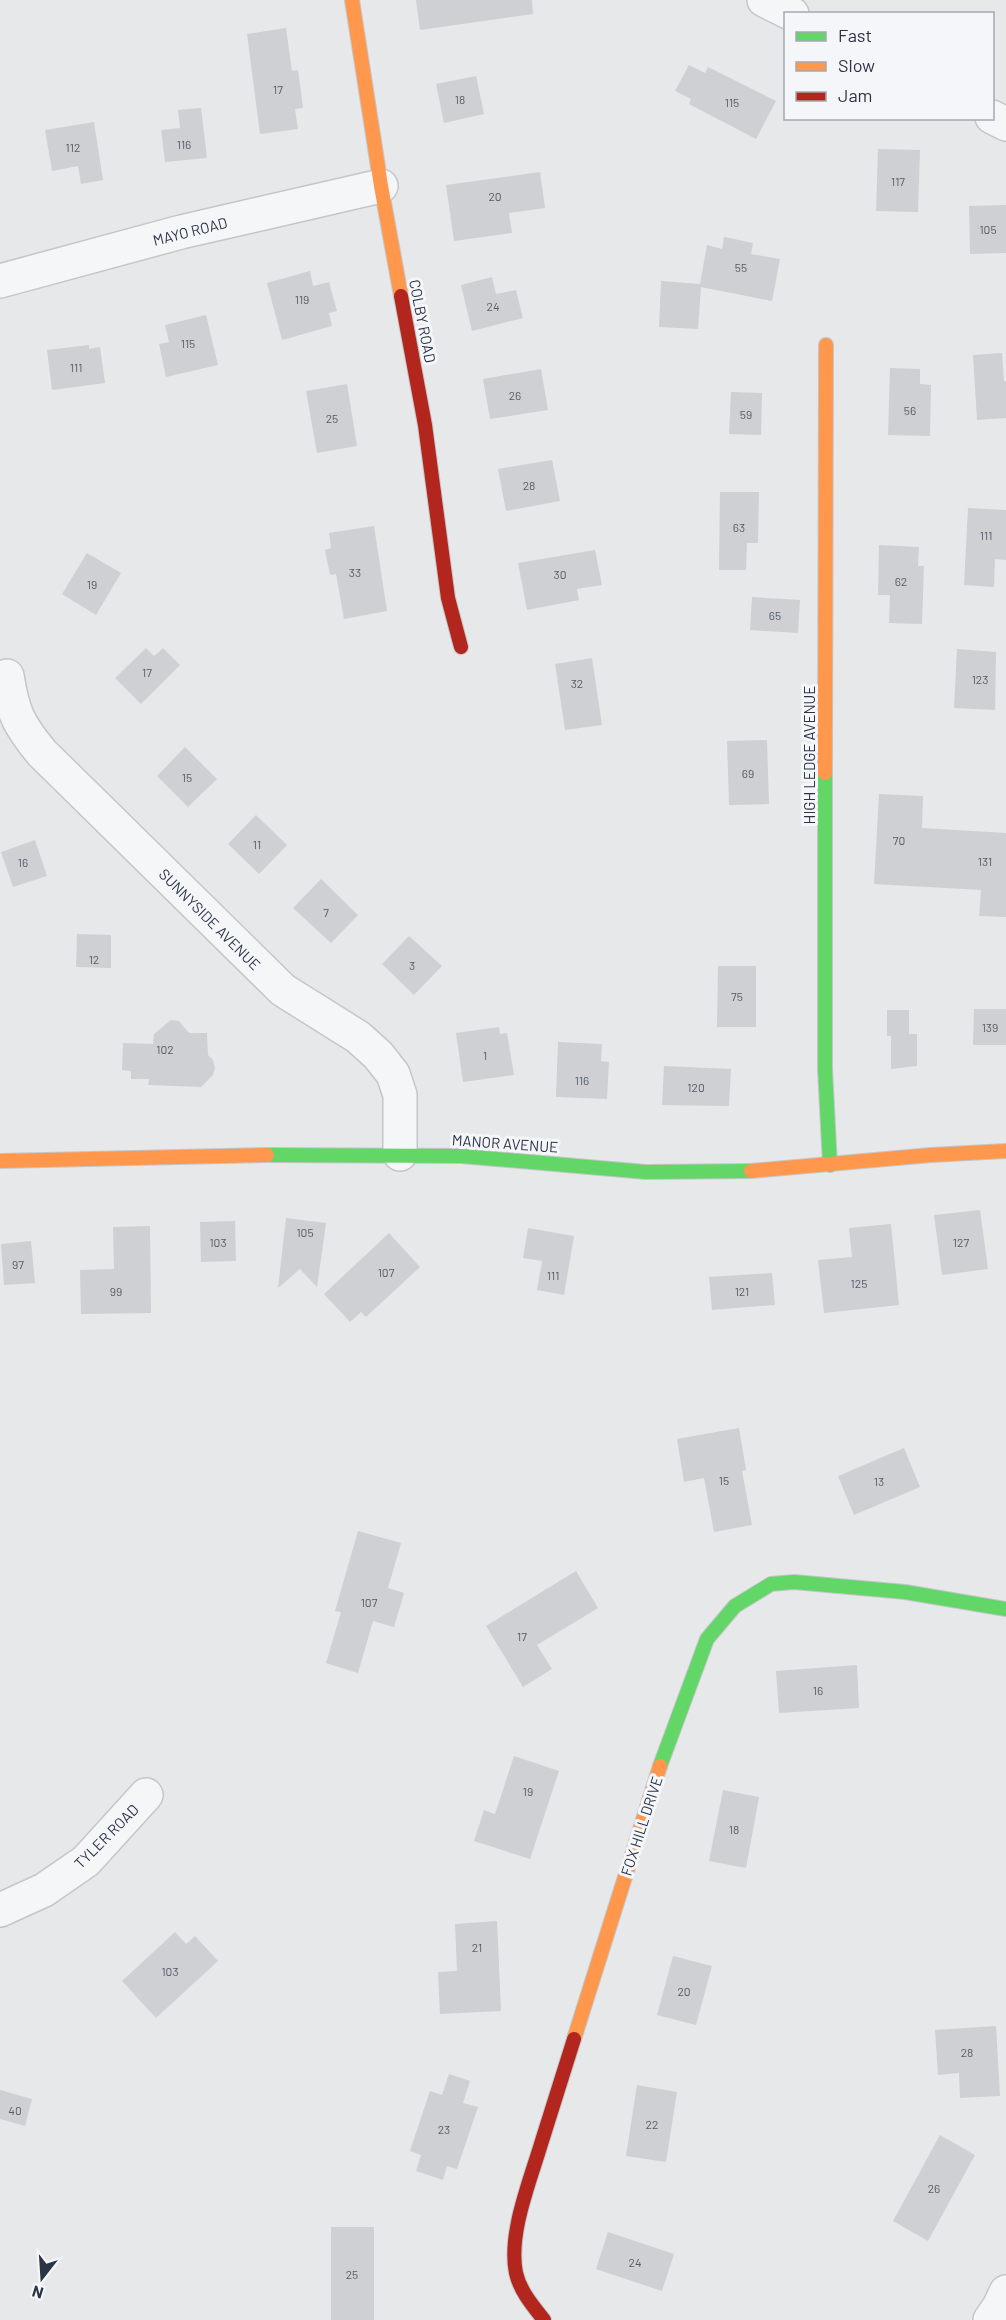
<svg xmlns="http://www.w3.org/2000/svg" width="1006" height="2320" font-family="Barlow,sans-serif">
	<rect width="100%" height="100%" fill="#e6e8ea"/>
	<!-- building -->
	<path fill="#ced0d3" d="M416 0H532L533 14 420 30Z
		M286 28 292 71 298 70 303 108 295 109 298 129 260 134 247 34Z
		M689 65 705 73 708 67 776 101 756 139 689 104 691 99 675 91Z
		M476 76 484 114 444 123 436 84Z
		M201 108 207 158 165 162 161 130 180 128 178 110Z
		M94 122 103 180 81 184 78 166 52 171 45 130Z
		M878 149 920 150 918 212 876 211Z
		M540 172 545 208 509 213 512 233 454 241 446 185Z
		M1006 205V253L970 254 969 206Z
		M724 237 753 243 751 254 780 259 772 301 701 287 698 329 659 327 661 281 700 284 707 245 722 249Z
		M310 271 313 286 329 282 337 311 329 313 332 326 282 340 267 283Z
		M492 277 496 294 516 290 523 318 472 331 461 285Z
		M206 315 218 365 166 377 159 344 169 342 165 325Z
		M89 345V349L100 347 105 383 52 390 47 350Z
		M1002 353 1004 381H1006V418L977 420 973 355Z
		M890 368 920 369V384L931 385 930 436 888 435Z
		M541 369 548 410 490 419 483 379Z
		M347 384 357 446 317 453 306 391Z
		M731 392 762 393 761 435 729 434Z
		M552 460 560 501 506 511 498 469Z
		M720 492H759L758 543H747L746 570H719Z
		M968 508 1006 510V560L995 559 994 587 964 585Z
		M374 526 387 611 344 619 336 574 330 575 325 550 331 548 329 533Z
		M879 545 919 547 918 566H924L922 624 889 623 890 595H878Z
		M595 550 602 585 577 589 579 600 527 610 518 563Z
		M87 553 121 573 96 615 62 594Z
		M752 597 800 600 798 633 750 630Z
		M146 648 154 656 163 648 180 665 141 704 115 678Z
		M957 649 996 652 995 710 954 708Z
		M592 658 602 725 565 730 555 664Z
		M767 740 769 804 729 805 727 741Z
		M185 747 217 779 188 807 157 776Z
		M879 794 923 796 922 828 1006 833V917L979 916 981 890 874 884Z
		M256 815 287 845 259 874 228 844Z
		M35 840 47 876 13 887 1 852Z
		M321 879 358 915 331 943 293 908Z
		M77 934 111 935V968L76 967Z
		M409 936 442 966 414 995 382 964Z
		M718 966H756V1027H717Z
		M974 1009H1006V1045H973Z
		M887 1010H909V1034H917V1066L891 1069V1036H887Z
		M171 1020 179 1021 189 1033H207L208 1055 213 1060 215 1068 213 1075 201 1087 148 1085 149 1079H131V1071L122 1070 123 1043 153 1044 154 1034Z
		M499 1027 500 1034 507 1033 514 1075 463 1082 456 1033Z
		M558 1042 602 1044 601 1061 609 1062 607 1099 556 1097Z
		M664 1066 731 1069 729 1106 662 1105Z
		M980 1210 988 1269 942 1275 934 1215Z
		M286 1218 326 1223 317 1287 300 1269 278 1288Z
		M235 1221 236 1261 201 1262 200 1222Z
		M891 1224 899 1305 824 1313 818 1260 852 1257 849 1228Z
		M150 1226 151 1313 81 1314 80 1270 114 1269 113 1227Z
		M528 1228 574 1236 564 1295 537 1290 542 1261 523 1258Z
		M389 1233 420 1267 366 1317 361 1312 350 1322 324 1294Z
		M31 1241 35 1283 4 1285 1 1244Z
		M772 1273 775 1305 712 1310 709 1277Z
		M739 1428 746 1470 742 1471 752 1525 714 1532 704 1478 684 1482 677 1439Z
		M904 1448 920 1487 854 1515 838 1476Z
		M358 1531 401 1543 388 1588 404 1593 394 1627 373 1621 358 1673 326 1663 341 1612 335 1611Z
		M576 1571 598 1608 537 1645 552 1669 523 1687 486 1626Z
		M857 1665 859 1708 779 1713 776 1671Z
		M514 1756 559 1771 530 1859 474 1841 484 1810 495 1814Z
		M723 1790 759 1797 746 1868 709 1861Z
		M497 1921 501 2011 440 2014 438 1972 457 1971 455 1924Z
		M175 1932 186 1944 195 1936 218 1961 156 2018 122 1981Z
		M673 1956 712 1966 696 2025 657 2015Z
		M996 2026 1000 2096 960 2098 959 2073 938 2075 935 2030Z
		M449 2074 470 2081 463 2103 478 2107 457 2169 447 2166 443 2180 416 2171 421 2155 410 2151 430 2091 442 2095Z
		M637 2085 677 2092 666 2162 626 2156Z
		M0 2090 32 2099 25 2126 0 2119Z
		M940 2135 975 2155 928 2241 893 2221Z
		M331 2227H374V2320H331Z
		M608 2232 674 2254 662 2291 596 2269Z"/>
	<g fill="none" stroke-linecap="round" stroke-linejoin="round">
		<defs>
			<path id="street" d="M764 0 792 14
				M992 117 1006 124
				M0 281 181 232 381 186
				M7 676C13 713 18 724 42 753L283 990 358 1037 378 1055 393 1074 400 1095V1154
				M0 1910 44 1890 86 1861 146 1795
				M990 2320 999 2307 1006 2292"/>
			<path id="fast" d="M825 773V1069L830 1165
				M267 1155 461 1156 646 1172 751 1171
				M660 1766 707 1639 735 1606 771 1584 794 1582 905 1592 1006 1609"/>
			<path id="slow" d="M352 0 381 186 401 296
				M825 773 826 345
				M0 1161 267 1155
				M751 1171 931 1155 1006 1151
				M574 2039 660 1766"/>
			<path id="jam" d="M401 296 425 425 448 598 461 647
				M544 2320C533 2306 520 2291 516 2273 508 2234 530 2181 541 2144 552 2109 563 2074 574 2039"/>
		</defs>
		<!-- street casing -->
		<use href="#street" stroke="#c4c6c8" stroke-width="36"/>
		<!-- fast casing -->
		<use href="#fast" stroke="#c4c6c8" stroke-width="16"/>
		<!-- slow casing -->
		<use href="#slow" stroke="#c4c6c8" stroke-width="16"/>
		<!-- jam casing -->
		<use href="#jam" stroke="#c4c6c8" stroke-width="16"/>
		<!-- street -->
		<use href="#street" stroke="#f5f6f7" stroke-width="33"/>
		<!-- fast -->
		<use href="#fast" stroke="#63d668" stroke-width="14"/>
		<!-- slow -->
		<use href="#slow" stroke="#ff974d" stroke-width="14"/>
		<!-- jam -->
		<use href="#jam" stroke="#b3261e" stroke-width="14"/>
	</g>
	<g text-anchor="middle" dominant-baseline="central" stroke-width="6" stroke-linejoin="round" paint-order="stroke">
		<!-- number labels -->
		<g font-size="12" fill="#545c69">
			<text x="278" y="89">17</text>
			<text x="460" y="99">18</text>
			<text x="732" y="102">115</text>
			<text x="184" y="144">116</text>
			<text x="73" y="147">112</text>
			<text x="898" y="181">117</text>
			<text x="495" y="196">20</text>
			<text x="988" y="229">105</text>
			<text x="741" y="267">55</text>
			<text x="302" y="299">119</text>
			<text x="493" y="306">24</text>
			<text x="188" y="343">115</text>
			<text x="76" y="367">111</text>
			<text x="515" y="395">26</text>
			<text x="910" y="410">56</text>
			<text x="746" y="414">59</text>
			<text x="332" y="418">25</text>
			<text x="529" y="485">28</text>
			<text x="739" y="527">63</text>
			<text x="986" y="535">111</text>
			<text x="355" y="572">33</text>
			<text x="560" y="574">30</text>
			<text x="901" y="581">62</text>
			<text x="92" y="584">19</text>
			<text x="775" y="615">65</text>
			<text x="147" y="672">17</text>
			<text x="980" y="679">123</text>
			<text x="577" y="683">32</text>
			<text x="748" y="773">69</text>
			<text x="187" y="777">15</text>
			<text x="899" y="840">70</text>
			<text x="257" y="844">11</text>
			<text x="985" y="861">131</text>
			<text x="23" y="862">16</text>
			<text x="326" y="912">7</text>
			<text x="94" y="959">12</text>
			<text x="412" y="965">3</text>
			<text x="737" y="996">75</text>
			<text x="990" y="1027">139</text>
			<text x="165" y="1049">102</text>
			<text x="485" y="1055">1</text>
			<text x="582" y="1080">116</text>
			<text x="696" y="1087">120</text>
			<text x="305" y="1232">105</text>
			<text x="218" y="1242">103</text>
			<text x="961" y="1242">127</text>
			<text x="18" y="1264">97</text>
			<text x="386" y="1272">107</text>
			<text x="553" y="1275">111</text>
			<text x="859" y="1283">125</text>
			<text x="116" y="1291">99</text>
			<text x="742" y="1291">121</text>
			<text x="724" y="1480">15</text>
			<text x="879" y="1481">13</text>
			<text x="369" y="1602">107</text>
			<text x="522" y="1636">17</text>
			<text x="818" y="1690">16</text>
			<text x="528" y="1791">19</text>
			<text x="734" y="1829">18</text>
			<text x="477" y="1947">21</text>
			<text x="170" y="1971">103</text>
			<text x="684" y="1991">20</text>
			<text x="967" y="2052">28</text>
			<text x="15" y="2110">40</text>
			<text x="652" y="2124">22</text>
			<text x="444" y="2129">23</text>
			<text x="934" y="2188">26</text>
			<text x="635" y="2262">24</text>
			<text x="352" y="2274">25</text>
		</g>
		<!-- street labels -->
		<g font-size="15" fill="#2b3445" stroke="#f4f6f9">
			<text transform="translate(190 231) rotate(-14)">MAYO ROAD</text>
			<text transform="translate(423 321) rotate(79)">COLBY ROAD</text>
			<text transform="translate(809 755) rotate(-90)">HIGH LEDGE AVENUE</text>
			<text transform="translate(210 919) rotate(45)">SUNNYSIDE AVENUE</text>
			<text transform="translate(505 1143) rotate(4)">MANOR AVENUE</text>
			<text transform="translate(641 1826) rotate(-72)">FOX HILL DRIVE</text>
			<text transform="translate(106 1836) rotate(-45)">TYLER ROAD</text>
		</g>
	</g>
	<!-- legend -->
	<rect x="784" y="12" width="210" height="108" fill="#f4f6f9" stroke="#a4a8b1" stroke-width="1.5"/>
	<rect x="796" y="32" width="30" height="9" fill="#63d668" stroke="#a4a8b1" stroke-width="1.5"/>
	<text x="838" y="42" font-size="18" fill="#2b3445">Fast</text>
	<rect x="796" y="62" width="30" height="9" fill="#ff974d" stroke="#a4a8b1" stroke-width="1.5"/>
	<text x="838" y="72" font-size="18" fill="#2b3445">Slow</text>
	<rect x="796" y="92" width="30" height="9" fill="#b3261e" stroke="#a4a8b1" stroke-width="1.5"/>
	<text x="838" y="102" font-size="18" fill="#2b3445">Jam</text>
	<!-- north arrow -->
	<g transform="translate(42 2278) rotate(197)" stroke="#f4f6f9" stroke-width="4.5" paint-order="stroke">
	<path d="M0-4.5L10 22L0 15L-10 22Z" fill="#2b3445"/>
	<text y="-9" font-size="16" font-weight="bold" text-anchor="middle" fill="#2b3445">N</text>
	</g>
</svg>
